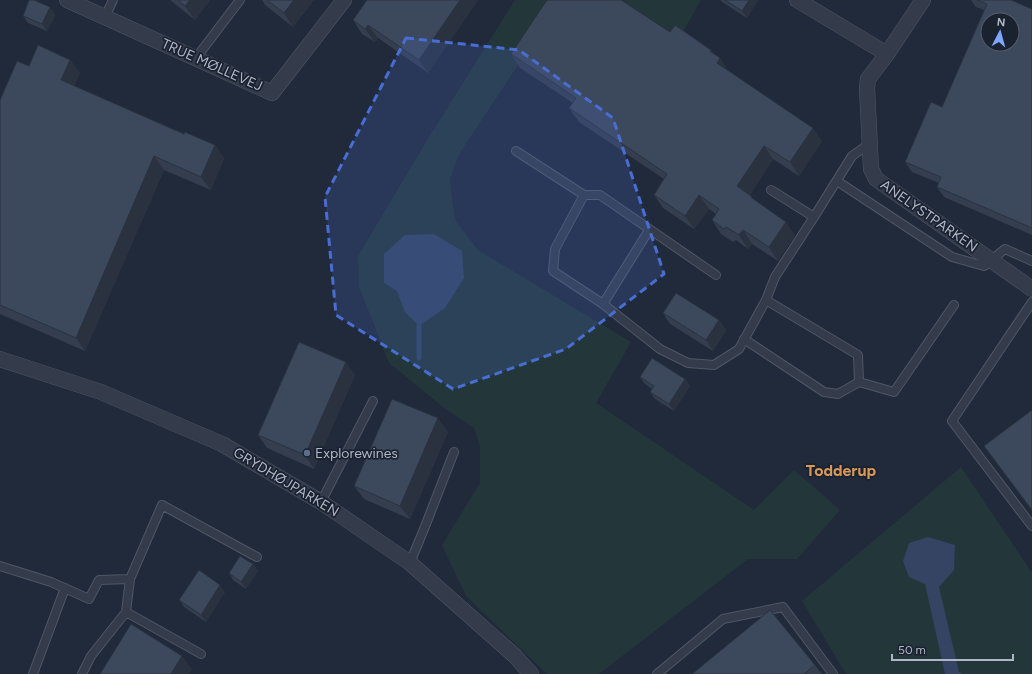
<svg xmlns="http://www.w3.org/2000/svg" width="1032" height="674" font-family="Figtree,sans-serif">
	<rect width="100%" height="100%" fill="#212a3a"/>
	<!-- green -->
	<path fill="#23373b" d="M515 0H561L458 156 450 180 455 220 478 250 631 342 596 403 754 510 794 470 840 510 797 559H748L599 674H547L466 596 442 545 480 483V447L474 428 443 407 389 363 359 287 358 256 427 140Z
		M614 0H701L678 41Z
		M961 467 1032 573V674H846L802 601Z"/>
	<!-- water -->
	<path fill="#344462" d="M434 234 462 251 464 278 445 308 419 326 405 312 397 291 384 283V254L405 235Z
		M928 537 955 545 954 570 939 587 959 672 963 674H945L925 584 909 577 903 561 909 543Z"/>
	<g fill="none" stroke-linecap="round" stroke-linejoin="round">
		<!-- stream -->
		<path stroke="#344462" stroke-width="5" d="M419 358V326"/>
		<defs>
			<path id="lane" d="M105 17 113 0
				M196 58 240 0
				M516 151 584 195H600L716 275
				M837 181 952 257 984 266 1005 249 1032 261
				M771 190 814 217 852 156 869 144
				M584 195 555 249 553 271 603 304
				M649 230 603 304 660 349 688 363 714 365 739 349 766 300 775 277 814 217
				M766 300 858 355 859 382 894 392 954 305
				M1032 302 952 421 1032 526
				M744 339 824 392 838 394 859 382
				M321 502 373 401
				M410 563 426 524 454 452
				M0 566 51 582 89 599 99 580 130 579 162 505 257 557
				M130 579 126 612 201 654
				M33 674 65 588
				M82 674 91 656 126 612
				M657 674 723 619 783 607 833 674"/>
			<path id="street" d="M67 0 272 93 344 0
				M797 0 887 54
				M923 0 887 54 868 79 867 88 871 169 876 179 1032 289
				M0 359 101 392 222 444 321 502 410 563 515 656 531 674"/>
		</defs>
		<!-- lane casing -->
		<use href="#lane" stroke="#4f5765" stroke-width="10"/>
		<!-- street casing -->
		<use href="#street" stroke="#4f5765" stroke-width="16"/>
		<!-- lane -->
		<use href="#lane" stroke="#343c4b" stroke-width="8"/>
		<!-- street -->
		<use href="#street" stroke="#343c4b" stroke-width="15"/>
	</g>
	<!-- wall -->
	<path fill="#343e4e" d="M170 0H210L195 20Z
		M262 0H314L293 27 265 5Z
		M367 0H478L428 73 378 38 375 42 362 34 353 20Z
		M720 0H758L747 18 722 2Z
		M971 0H1011L1032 9V235L944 197 937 187 939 183 912 172 905 162 942 107 984 10 976 7Z
		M50 7 55 15 47 31 28 23 23 16Z
		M711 50 715 55 720 58 728 71 822 141 799 176 773 159 750 195 754 200 795 235 778 261 752 244 748 249 736 240 733 242 721 234 712 220 716 214 709 209 694 229 663 208 654 195 664 179 579 122 569 108 573 103 520 68 511 54Z
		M70 60 80 73 74 86 184 134 215 145 224 158 211 190 164 170 85 351 0 314V100L29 66Z
		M663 313 719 320 726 330 713 351 670 324Z
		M355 375 314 469 267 448 258 435Z
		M640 377 685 379 690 386 674 411 655 399 650 392 652 389 645 384Z
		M1032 410V511L984 446Z
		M448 432 410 519 364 499 354 486Z
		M253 564 258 571 246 589 233 580 229 573Z
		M225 592 206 622 184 607 179 600Z
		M815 665 822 674H692Z"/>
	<!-- shaded-wall -->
	<path fill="#2a3240" d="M190 0H210L195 20 185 6Z
		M294 0H314L293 27 284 13Z
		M460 0H478L428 73 419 60Z
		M749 0H758L747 18 742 11Z
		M50 7 55 15 47 31 42 24Z
		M368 25 378 38 375 42 365 29Z
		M711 50 719 60 720 58 729 72 717 63 710 51Z
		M70 60 80 73 71 94 61 80Z
		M813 128 822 141 799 176 790 162Z
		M215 145 224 158 211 190 201 177Z
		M764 146 773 159 747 199 737 186Z
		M154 156 164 170 85 351 76 338Z
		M699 195 709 209 694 229 685 216Z
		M786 222 795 235 778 261 769 247Z
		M743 230 752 244 748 249 739 235Z
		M719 320 726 330 713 351 706 340Z
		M346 362 355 375 314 469 305 455Z
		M685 379 690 386 674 411 669 404Z
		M438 418 448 432 410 519 400 506Z
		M253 564 258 571 246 589 241 582Z
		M220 585 225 592 206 622 201 615Z
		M182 656 192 669 189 674H171Z"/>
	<!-- building -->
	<path fill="#3c485b" stroke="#2a3240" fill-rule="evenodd" d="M29 0H34L50 7 42 24 23 16Z
		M178 0H190L185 6Z
		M267 0H294L284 13Z
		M367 0H460L419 60 368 25 365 29 353 20Z
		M547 0H621L670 32 675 25 711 50 710 51 720 58 717 63 813 128 790 162 764 146 737 186 751 196 752 198 786 222 769 247 743 230 739 235 726 227 724 229 712 220 719 209 699 195 685 216 654 195 667 174 569 108 576 98 511 54Z
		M725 0H749L742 11Z
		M977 0H1011L1032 9V228L937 187 941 177 905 162 931 102 942 107 987 4ZM988 20H1012V44H988Z
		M38 45 70 60 61 80 184 134 185 132 215 145 201 177 154 156 76 338 0 305V100L17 61 29 66Z
		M676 293 719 320 706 340 663 313Z
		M299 342 346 362 305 455 258 435Z
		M652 358 685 379 669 404 650 392 654 386 640 377Z
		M392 399 438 418 400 506 354 486Z
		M1032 410V510L984 446Z
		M240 556 253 564 241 582 229 573Z
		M199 570 220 585 201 615 179 600Z
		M770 610 815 665 804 674H692Z
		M131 624 182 656 171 674H100Z"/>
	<!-- marked area -->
	<path fill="#496ed3" fill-opacity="0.2" stroke="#496ed3" stroke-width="3" stroke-dasharray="8 5" stroke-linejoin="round" d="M406 38 519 50 613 118 664 274 566 349 453 389 336 315 325 197Z"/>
	<!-- markers -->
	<circle fill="#5c6f8a" stroke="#1a212f" stroke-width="1.5" cx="307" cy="453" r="4"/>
	<g text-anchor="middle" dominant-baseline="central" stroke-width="3.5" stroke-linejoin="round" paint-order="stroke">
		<!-- street labels -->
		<g font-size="14" fill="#afb7c7" stroke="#1a212f">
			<text transform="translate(212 65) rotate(24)">TRUE MØLLEVEJ</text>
			<text transform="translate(929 216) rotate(35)">ANELYSTPARKEN</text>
			<text transform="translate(286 482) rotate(31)">GRYDHØJPARKEN</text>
		</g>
		<!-- poi labels -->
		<g font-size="14" fill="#afb7c7" stroke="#1a212f" text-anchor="start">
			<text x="315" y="453">Explorewines</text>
		</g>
		<!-- quarter labels -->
		<g font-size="16" font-weight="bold" fill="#d79859" stroke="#1a212f">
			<text x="841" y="470">Todderup</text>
		</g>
	</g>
	<!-- north arrow -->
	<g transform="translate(1000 32) rotate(6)"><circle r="19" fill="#1a212f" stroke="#565d6c"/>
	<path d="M0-3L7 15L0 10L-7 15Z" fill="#7fa7fc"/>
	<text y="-6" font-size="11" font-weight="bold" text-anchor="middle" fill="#afb7c7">N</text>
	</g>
	<!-- scale -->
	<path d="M892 654v6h121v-6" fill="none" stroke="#afb7c7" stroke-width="2"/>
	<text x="898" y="654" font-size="12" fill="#afb7c7" stroke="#1a212f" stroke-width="3" paint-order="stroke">50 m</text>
</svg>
